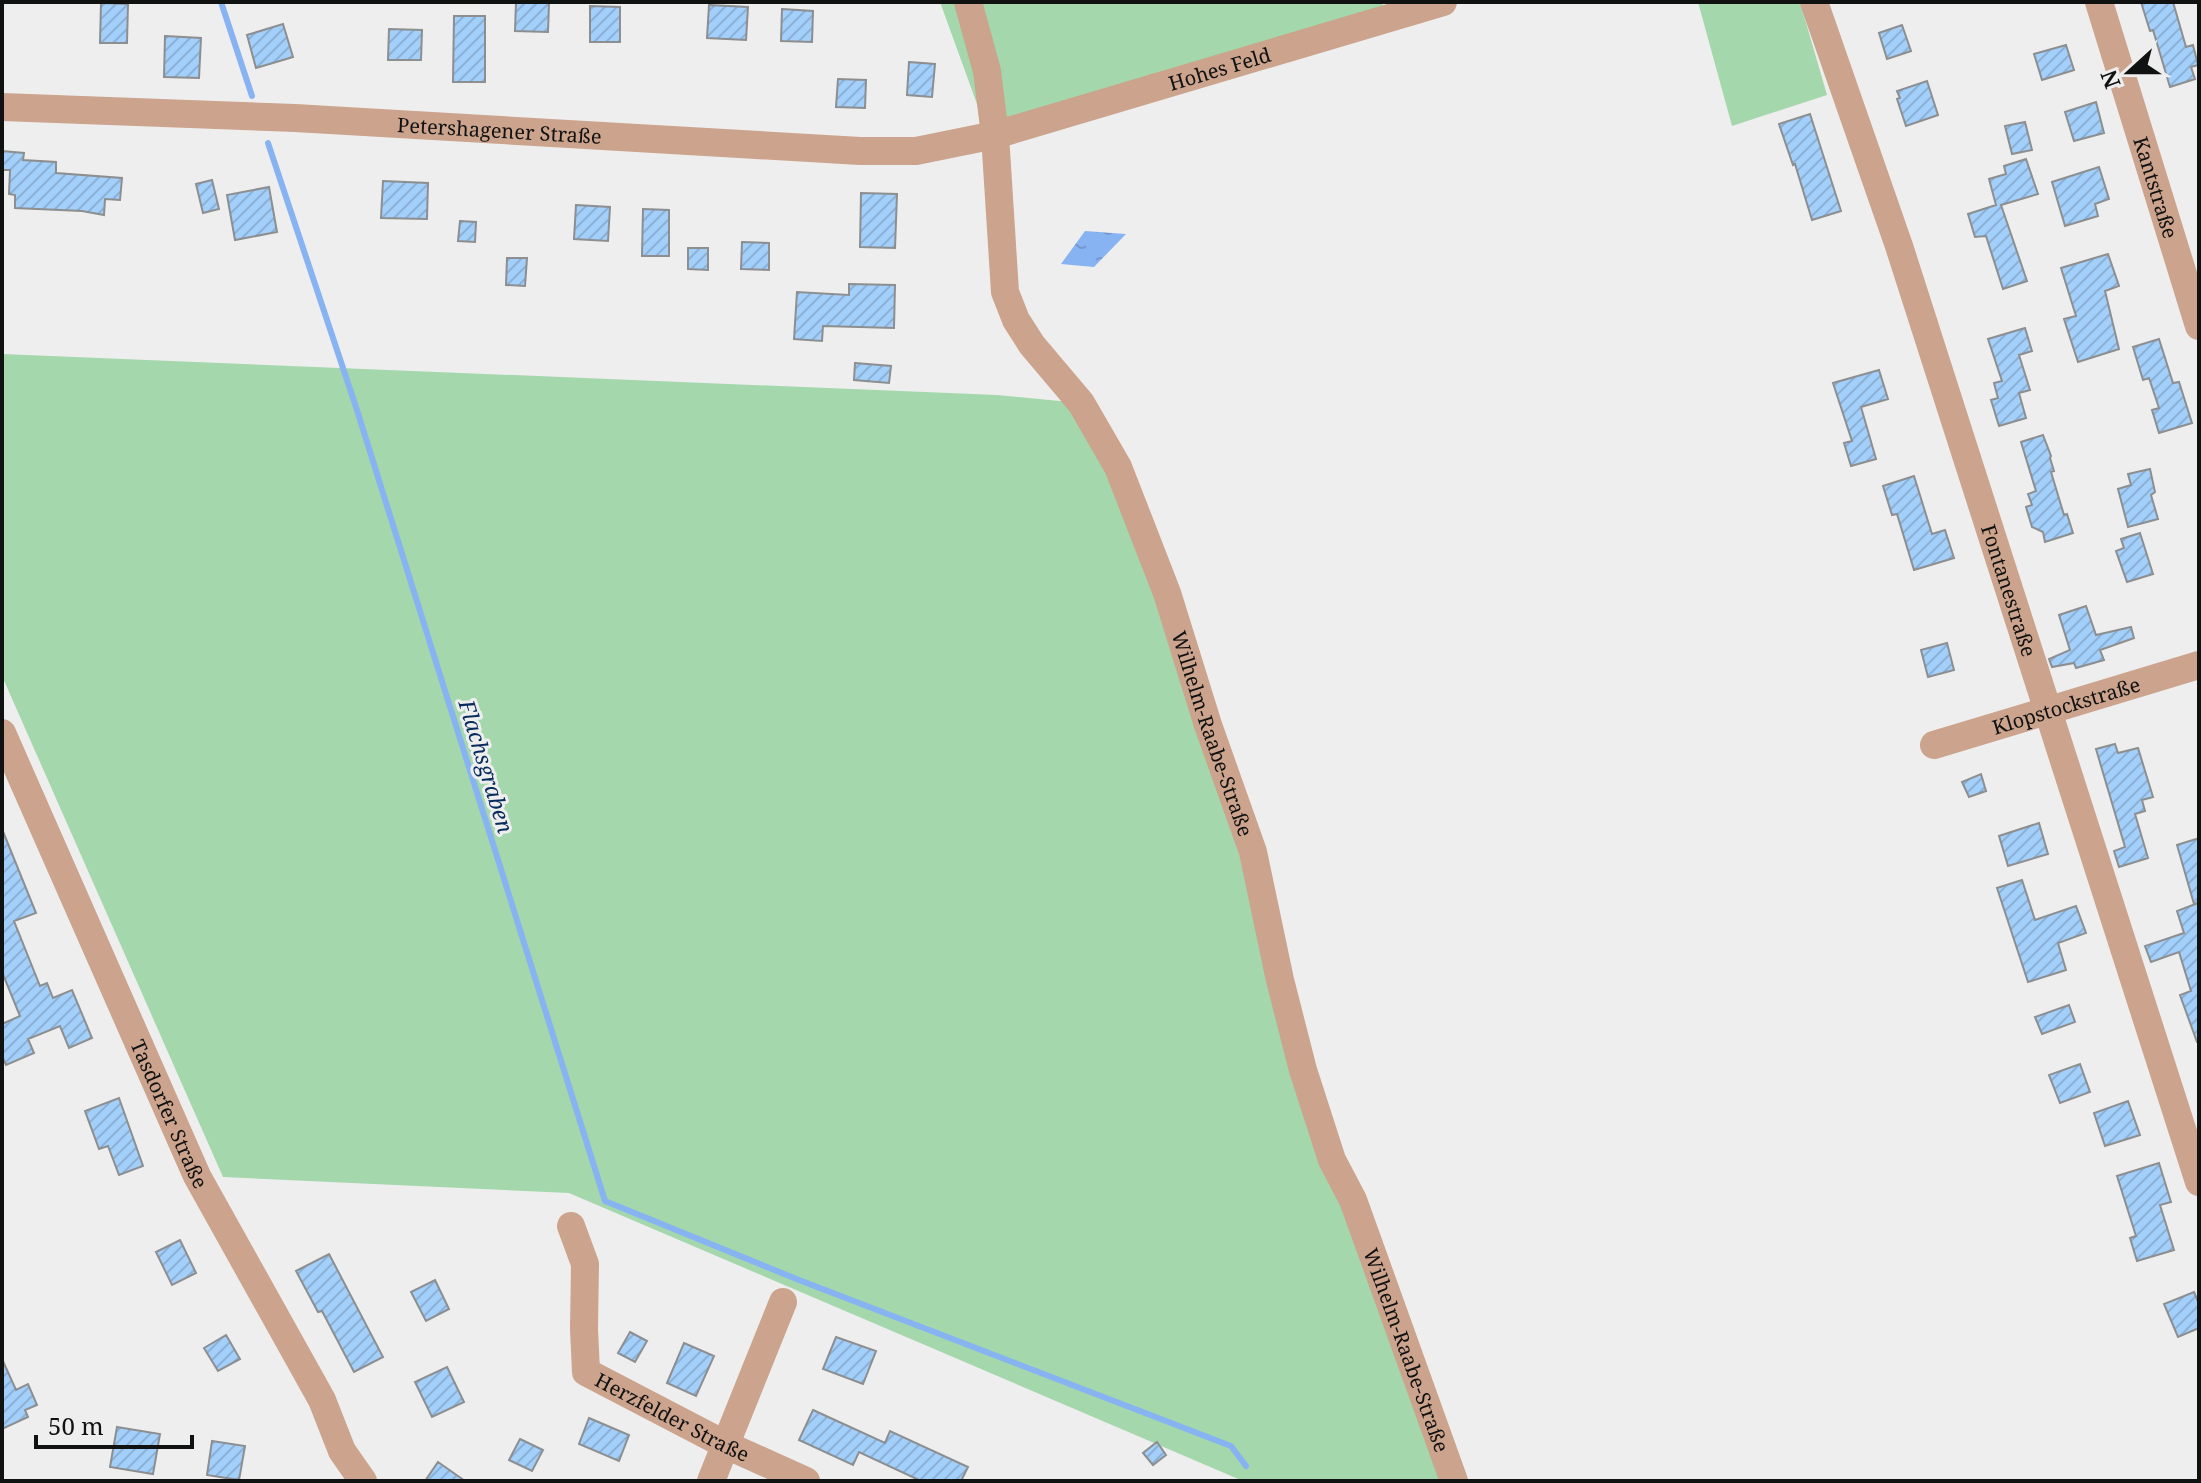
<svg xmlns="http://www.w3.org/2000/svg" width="2201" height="1483" font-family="'Noto Serif',serif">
	<defs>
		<pattern id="water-ripples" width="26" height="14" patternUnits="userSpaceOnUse" patternTransform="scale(2)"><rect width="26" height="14" fill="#87b3f2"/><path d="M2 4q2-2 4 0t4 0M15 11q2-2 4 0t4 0" fill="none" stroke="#7499ce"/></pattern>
		<pattern id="building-hatch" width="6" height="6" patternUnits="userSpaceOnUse" patternTransform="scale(2)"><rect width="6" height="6" fill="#a3cffb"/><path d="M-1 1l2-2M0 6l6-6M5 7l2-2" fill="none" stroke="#8bb1d6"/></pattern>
	</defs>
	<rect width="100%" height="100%" fill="#eeeeef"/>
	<!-- green -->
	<path fill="#a4d7ac" d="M940 2H1382L1384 9 985 126Z
		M1698 2H1800L1827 95 1732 126Z
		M2 354 997 395 1070 402 1112 470 1447 1481H1243L569 1193 223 1177 2 676Z"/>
	<!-- water -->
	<path fill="url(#water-ripples)" d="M1085 231 1126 234 1094 267 1061 264Z"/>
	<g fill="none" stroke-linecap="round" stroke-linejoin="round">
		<!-- stream -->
		<path stroke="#87b3f2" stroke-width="6" d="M221 2 252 96
			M268 143 356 407 605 1201 799 1280 1231 1446 1246 1466"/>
	</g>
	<!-- building -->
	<path fill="url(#building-hatch)" stroke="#8d8e8f" stroke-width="2" d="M516 2 549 3 548 32 515 31Z
		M2141 2H2173L2186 47 2193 45 2198 65 2191 67 2195 79 2170 87 2153 30 2150 31Z
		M101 3 128 4 127 43H100Z
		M709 5 748 7 746 40 707 38Z
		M590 6 620 7V42H590Z
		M782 9 813 11 812 42 781 41Z
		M454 16H485V82H453Z
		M283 24 293 57 256 68 247 35Z
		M1902 25 1911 51 1887 59 1879 33Z
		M389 29 422 30 421 60H388Z
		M165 36 201 38 199 78 164 77Z
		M2066 45 2074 70 2042 80 2034 54Z
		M909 62 935 64 932 97 907 95Z
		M838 79 866 80 865 108 836 107Z
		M1927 81 1938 115 1906 126 1897 99 1900 98 1897 91Z
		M2096 102 2104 133 2074 141 2065 112Z
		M1810 114 1841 211 1812 220 1795 164 1793 165 1779 124Z
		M2025 122 2032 150 2012 154 2005 126Z
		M2 151 24 153 23 160 56 162V173L122 178 120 200 105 199 104 215 82 211 15 208V195L9 194 10 170H2Z
		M2026 159 2038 194 2001 205 2027 281 2003 289 1986 236 1975 237 1968 214 1996 205 1989 179 2006 174 2004 166Z
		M2099 167 2109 199 2095 204 2098 216 2065 226 2052 182Z
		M212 180 219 209 203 213 196 184Z
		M383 181 428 183 427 219 381 218Z
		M269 187 277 232 235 240 227 195Z
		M861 193 897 194 895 248 860 247Z
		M576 205 610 207 608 241 574 239Z
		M643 209 669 210V256H642Z
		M460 221 476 222 475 242 458 241Z
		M742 242 769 243V270L741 269Z
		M688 248H708V270L688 269Z
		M2108 254 2119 286 2105 291 2119 349 2078 362 2064 319 2076 316 2061 268Z
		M507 258H527L525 286 506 285Z
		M849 284 895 285 894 328 823 326 822 341 794 339 797 292 849 295Z
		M2025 328 2032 351 2019 355 2030 390 2019 393 2026 418 1999 426 1991 400 1998 398 1994 383 2002 381 1988 339Z
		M2159 339 2173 383 2179 382 2192 423 2159 433 2152 410 2159 408 2149 378 2143 380 2133 347Z
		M855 363 891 366 889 383 854 380Z
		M1879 370 1888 399 1861 407 1876 459 1851 466 1844 443 1852 441 1833 383Z
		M2043 435 2051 456 2050 458 2054 471 2051 472 2064 515 2067 514 2073 533 2045 542 2043 532 2032 527 2026 507 2032 505 2028 494 2036 491 2021 442Z
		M2150 469 2155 492 2151 495 2158 519 2128 527 2118 489 2131 485 2128 474Z
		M1914 476 1932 534 1945 530 1954 558 1914 570 1897 514 1892 515 1883 486Z
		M2140 533 2153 574 2127 582 2116 551 2124 548 2121 539Z
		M2086 606 2096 635 2131 627 2134 638 2100 650 2104 660 2076 668 2074 663 2052 667 2049 659 2070 650 2059 615Z
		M1947 643 1954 670 1928 677 1921 650Z
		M2115 744 2118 753 2138 748 2153 797 2142 800 2145 811 2135 814 2148 858 2119 867 2114 851 2125 847 2096 749Z
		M1981 774 1986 791 1969 797 1962 782Z
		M2039 823 2048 854 2008 866 1999 836Z
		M2 829 36 913 14 921 40 986 47 983 53 998 72 990 92 1038 69 1048 60 1026 28 1039 34 1053 6 1065 2 1056V1024L20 1016 2 972Z
		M2199 838V1042H2197L2180 995 2191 991 2179 952 2151 962 2145 946 2184 933 2177 911 2198 903 2194 904 2177 845Z
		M2022 880 2035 920 2076 906 2086 933 2058 943 2066 970 2028 982 1997 888Z
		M2069 1005 2075 1022 2042 1034 2035 1017Z
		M2080 1064 2090 1092 2060 1103 2049 1075Z
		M119 1098 143 1166 119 1175 108 1146 99 1149 85 1111Z
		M2128 1101 2140 1135 2105 1146 2094 1113Z
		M2159 1163 2171 1202 2160 1205 2174 1250 2137 1261 2130 1238 2136 1236 2117 1176Z
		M180 1240 196 1273 172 1285 156 1252Z
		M329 1254 383 1357 354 1372 322 1311 318 1312 296 1271Z
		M435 1280 449 1309 426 1321 411 1292Z
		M2194 1292 2199 1304V1328L2178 1337 2164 1304Z
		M630 1332 647 1341 635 1362 618 1353Z
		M226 1335 240 1359 218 1371 204 1348Z
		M836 1337 876 1351 863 1384 823 1369Z
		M684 1343 714 1356 696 1396 667 1383Z
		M2 1359 16 1390 28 1384 37 1405 25 1410 28 1417 2 1429Z
		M447 1367 464 1402 432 1417 415 1382Z
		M813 1410 885 1443 890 1431 968 1467 961 1481H921L859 1452 853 1465 799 1440Z
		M589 1418 629 1435 619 1461 579 1444Z
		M117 1427 160 1434 153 1474 110 1467Z
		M520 1439 543 1450 532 1471 509 1460Z
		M212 1441 245 1446 239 1480 207 1475Z
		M1157 1442 1166 1455 1153 1465 1143 1453Z
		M438 1462 465 1481H425Z"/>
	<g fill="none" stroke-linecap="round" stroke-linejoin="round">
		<!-- minor -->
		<g stroke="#cca38c" stroke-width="28">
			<path id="s1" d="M968 2 987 71 995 135 1005 292 1016 320 1032 345 1081 403 1118 467 1167 593 1208 725 1253 852 1280 980 1303 1070 1332 1160 1353 1200 1454 1481"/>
			<path id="s2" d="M1814 2 1899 246 2199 1182"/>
			<path id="s3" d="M2099 2 2199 326"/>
			<path id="s4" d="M2 107 295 118 860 151H916L995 135 1443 2"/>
			<path id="s5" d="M2 733 197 1176 322 1400 342 1451 363 1481"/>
			<path id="s6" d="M1934 745 2199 665"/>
			<path id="s7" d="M571 1226 585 1264 584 1329 586 1372 726 1445 806 1481"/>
			<path d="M711 1481 783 1302"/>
		</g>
	</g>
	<g text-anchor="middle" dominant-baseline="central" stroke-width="6" stroke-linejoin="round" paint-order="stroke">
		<!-- street labels -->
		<g font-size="20" fill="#101111" stroke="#eeeeef">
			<text stroke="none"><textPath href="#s4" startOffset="1230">Hohes Feld</textPath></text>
			<text stroke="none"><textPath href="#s4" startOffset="498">Petershagener Straße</textPath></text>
			<text stroke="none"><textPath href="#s3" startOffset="194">Kantstraße</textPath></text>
			<text stroke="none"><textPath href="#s2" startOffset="620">Fontanestraße</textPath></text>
			<text stroke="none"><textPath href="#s6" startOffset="138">Klopstockstraße</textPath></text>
			<text stroke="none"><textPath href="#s1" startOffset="786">Wilhelm-Raabe-Straße</textPath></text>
			<text stroke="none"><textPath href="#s5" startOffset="416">Tasdorfer Straße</textPath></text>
			<text stroke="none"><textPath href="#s1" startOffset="1434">Wilhelm-Raabe-Straße</textPath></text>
			<text stroke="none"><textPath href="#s7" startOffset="246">Herzfelder Straße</textPath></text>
		</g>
		<!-- water labels -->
		<g font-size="22" font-style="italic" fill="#072c5c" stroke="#eeeeef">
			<text transform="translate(487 766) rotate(73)">Flachsgraben</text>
		</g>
	</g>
	<!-- border -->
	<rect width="2201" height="1483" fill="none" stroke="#101111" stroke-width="8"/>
	<!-- north arrow -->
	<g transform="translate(2129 72) rotate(249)" stroke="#eeeeef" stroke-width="6" paint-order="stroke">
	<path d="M0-6L14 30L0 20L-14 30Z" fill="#101111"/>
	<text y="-12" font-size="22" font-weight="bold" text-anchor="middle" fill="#101111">N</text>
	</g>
	<!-- scale -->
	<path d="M36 1435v12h156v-12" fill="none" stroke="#101111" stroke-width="4"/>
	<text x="48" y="1435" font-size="24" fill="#101111" stroke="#eeeeef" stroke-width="6" paint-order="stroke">50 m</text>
</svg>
